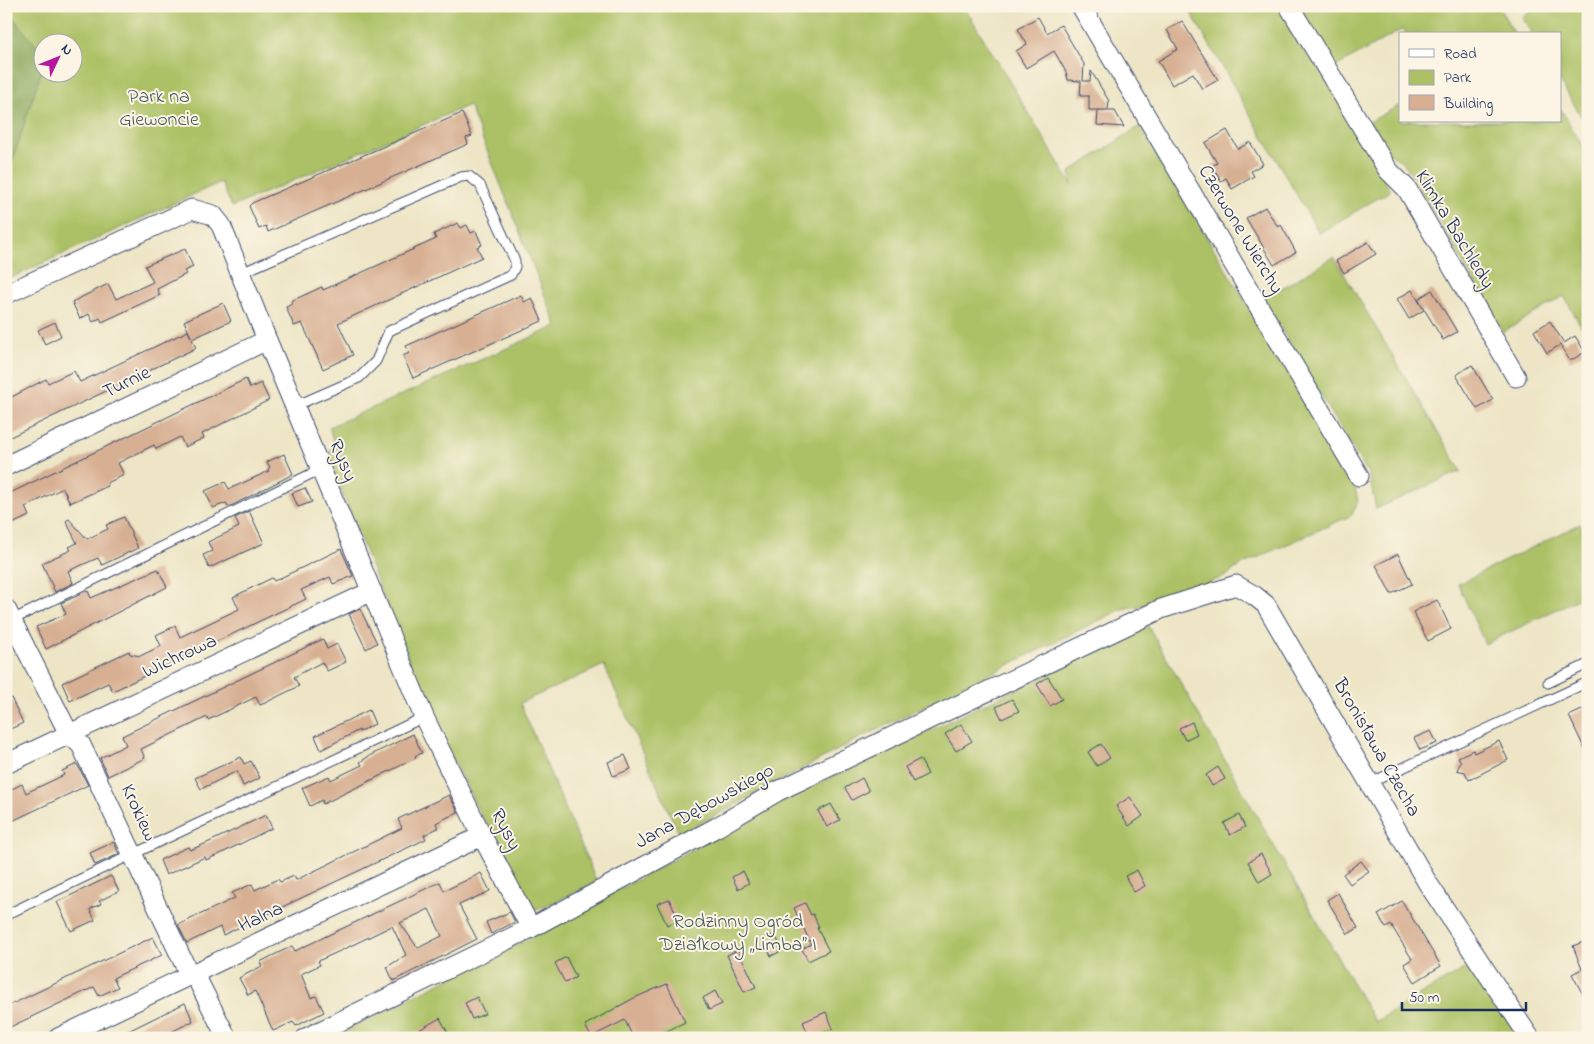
<svg xmlns="http://www.w3.org/2000/svg" width="1594" height="1044" font-family="'Indie Flower',sans-serif">
	<rect width="100%" height="100%" fill="#fcf5e5"/>
	<filter id="ink" filterUnits="userSpaceOnUse"><feTurbulence type="fractalNoise" baseFrequency=".02" numOctaves="2"/><feDisplacementMap in="SourceGraphic" scale="10" xChannelSelector="R" yChannelSelector="G"/><feConvolveMatrix kernelMatrix="1 2 1 2 8 2 1 2 1" color-interpolation-filters="sRGB"/></filter>
	<filter id="wash" filterUnits="userSpaceOnUse"><feTurbulence type="fractalNoise" baseFrequency=".0096" numOctaves="4" result="noise"/><feDisplacementMap in="SourceGraphic" scale="20" xChannelSelector="R" yChannelSelector="G"/><feGaussianBlur stdDeviation="1.12" result="paint"/><feColorMatrix in="noise" values="0 0 0 0 0 0 0 0 0 0 0 0 0 0 0 0 0 1.4 0 .05"/><feComposite in="paint" operator="in"/></filter>
	<g filter="url(#wash)">
		<rect width="100%" height="100%" fill="#ede5c5"/>
		<!-- green -->
		<path fill="#acc165" stroke="#647862" fill-rule="evenodd" d="M6 6H964L1072 185 1070 172 1140 126 1354 483 1358 501 1352 515 1239 566 1226 576 1159 602 1122 609 858 739 679 835 604 665 520 703 597 882 542 908 533 909 524 901 432 718 328 458 334 443 329 427 557 326 469 105 232 207 221 182 6 280ZM42 42H72V72H42Z
			M1187 6H1283L1372 154 1390 191 1319 233Z
			M1289 6H1498L1515 34H1406L1403 29 1328 71Z
			M1541 6H1588V128L1560 81V34H1532L1522 17Z
			M1400 105V121H1560V108L1588 155V338L1564 296 1503 332 1414 177 1402 161 1386 152 1362 126Z
			M1334 257 1461 471 1376 509 1369 475 1263 299Z
			M1580 524 1588 545V594L1485 644 1458 584Z
			M1148 626 1375 1022 1472 964 1520 1038H330L536 935 776 804Z"/>
		<!-- forest -->
		<path fill="#89a75a" stroke="#526b5c" d="M6 9 42 53V69L6 181Z"/>
		<g id="blocks">
			<!-- building -->
			<path fill="#d7af92" fill-rule="evenodd" d="M1038 17 1047 33 1061 25 1084 64 1083 81H1090L1091 71 1109 101 1108 110H1089V96H1080L1081 81 1068 80 1066 72 1054 51 1026 68 1016 51 1027 44 1018 29Z
				M1182 21 1218 80 1202 89 1193 73 1172 85 1158 61 1178 49 1167 30Z
				M1098 111H1115L1124 127 1097 125Z
				M462 113 472 136 466 138 468 144 268 232 266 226 259 229 249 206 252 203Z
				M1227 130 1238 149 1250 142 1263 164 1251 171 1254 176 1232 189 1226 178 1221 181 1212 166 1217 163 1205 143Z
				M1265 207 1278 227 1281 225 1296 252 1274 265 1246 218Z
				M458 223 461 228 467 225 471 233 476 231 482 245 477 247 482 257 338 323 353 355 323 369 302 323 294 326 286 307 292 304 291 301 322 287 323 290 436 239 434 234Z
				M1368 242 1376 254 1344 273 1336 261Z
				M185 249 193 267 184 271 186 274 157 289 160 295 102 322 100 318 93 322 89 314 80 319 72 302 108 284 116 299 153 282 145 266Z
				M1412 290 1424 310 1409 319 1397 299Z
				M1432 290 1457 332 1443 340 1418 299Z
				M521 295 524 302 532 298 542 321 413 378 403 356 409 353 406 346Z
				M223 303 231 321 192 339 196 348 6 439V400L46 379 48 383 74 371 80 382 188 331 191 337 184 321Z
				M1550 321 1564 343 1575 336 1585 352 1570 361 1560 345 1547 353 1534 331Z
				M55 322 61 336 45 344 38 330Z
				M1472 365 1493 400 1477 409 1456 375Z
				M246 379 250 388 261 383 269 400 202 434 204 438 185 447 180 437 156 449 154 445 118 463 124 475 107 483 108 486 70 503 63 488 25 507 29 516 6 527V495Z
				M284 454 293 474 229 507 226 503 213 508 205 491 225 482 229 489 247 481 269 471 268 469 270 467 267 462Z
				M305 488 312 502 298 507 292 493Z
				M249 511 264 543 209 568 203 555 212 551 208 542 239 527 235 518Z
				M124 517 138 548 102 565 98 558 68 571 73 583 55 592 42 563 71 550 69 547 77 543 66 521 69 519 87 539 108 529 106 525Z
				M341 549 353 576 333 584 330 577 301 590 306 599 113 691 108 683 70 701 62 683 129 651 130 654 140 656 161 646 156 635 175 626 180 637 220 618 239 609 233 597 272 578 274 581Z
				M1398 554 1412 584 1391 594 1376 565Z
				M158 569 167 587 46 649 36 627 66 614 61 603 88 591 91 598Z
				M1437 600 1451 629 1428 641 1413 612Z
				M360 609 377 643 366 649 349 614Z
				M323 639 327 649 337 644 346 662 327 671 322 662 294 677 299 686 265 703 260 705 256 697 208 720 207 717 141 749 145 758 108 776 100 758 126 745 122 736Z
				M1048 677 1062 699 1050 706 1037 684Z
				M6 687 23 723 6 731Z
				M1012 699 1019 711 1002 719 996 707Z
				M1588 707V756L1569 716Z
				M369 710 375 724 359 732V730L321 750 315 736Z
				M1192 722 1197 734 1185 740 1179 728Z
				M961 724 972 741 956 751 945 734Z
				M1431 731 1437 743 1420 750 1414 738Z
				M413 734 422 753 415 756 416 758 323 804 322 800 310 806 302 788 329 776 331 780 362 765 360 762 371 755Z
				M1499 741 1508 760 1469 780 1465 772 1457 770 1461 762 1458 757 1473 750 1474 753Z
				M1101 744 1110 758 1097 766 1088 752Z
				M625 755 631 769 613 776 608 762Z
				M241 757 244 764 251 761 260 778 243 786 237 771 201 789 195 778Z
				M920 759 928 774 913 782 905 767Z
				M77 764 88 785 6 824V792L22 784 26 793 64 775 62 771Z
				M1218 767 1225 779 1212 786 1206 775Z
				M862 778 869 791 852 800 845 788Z
				M449 795 458 812 436 823 438 828 424 835 426 839 223 935 220 927 187 943 178 925 235 898 232 893 252 884 255 890 278 879 280 882 294 876 296 880 402 828 398 819Z
				M1130 797 1143 816 1129 826 1116 806Z
				M831 804 840 820 827 827 818 811Z
				M266 815 272 828 220 854 206 860 205 857 166 875 160 860 188 847 190 850 207 843Z
				M1239 815 1245 827 1230 835 1224 823Z
				M114 842 119 854 95 865 90 853Z
				M1261 854 1272 874 1259 882 1248 862Z
				M1361 861 1369 871 1350 884 1343 874Z
				M1137 870 1145 886 1134 892 1125 876Z
				M743 871 749 883 738 889 732 877Z
				M481 873 490 891 459 905 477 939 393 981 387 967 406 955 392 926 342 950 318 961 320 965 301 974 311 998 316 996 324 1012 296 1026 293 1022 273 1031 255 991 248 995 239 978 262 966 260 962 292 946 295 951 440 882 444 891ZM429 909 442 936 418 948 400 923Z
				M111 876 119 891 99 901 101 904 90 909 95 920 71 931 57 902Z
				M1338 893 1358 928 1348 934 1327 900Z
				M669 899 679 920 667 925 657 904Z
				M1402 901 1441 966 1415 982 1404 964 1412 959 1391 925 1386 928 1378 915Z
				M805 903 811 915 813 914 819 927 817 928 829 951 808 961 802 949 811 944 794 908Z
				M510 912 515 922 491 934 486 922Z
				M775 934 782 951 771 956 763 939Z
				M153 937 162 955 113 978 118 987 99 996 94 987 6 1029V1007Z
				M1588 940V1004L1572 974 1582 969 1573 946Z
				M738 950 756 987 744 992 727 955Z
				M566 957 576 977 565 983 555 963Z
				M667 984 685 1022 653 1038H633L625 1020 591 1037 585 1025 634 998Z
				M715 991 722 1004 709 1010 703 998Z
				M477 997 485 1014 472 1019 465 1003Z
				M185 1003 193 1021 159 1038H114Z
				M826 1012 833 1028 810 1038 803 1022Z
				M440 1018 448 1033 439 1038H405Z"/>
		</g>
	</g>
	<g filter="url(#ink)">
		<use href="#blocks" fill-opacity="0" stroke="#3a4a6d" stroke-width="1"/>
		<g fill="none" stroke-linecap="round" stroke-linejoin="round">
			<defs>
				<path id="service" d="M241 273 461 177 469 176 480 185 515 261V267L511 275 389 331 376 361 359 378 295 406
					M12 620 321 469
					M1548 683 1588 664
					M1370 783 1588 682
					M6 915C145 847 285 784 424 717"/>
				<path id="minor" d="M1081 6 1359 476
					M1289 6 1388 170 1407 189 1516 377
					M6 294 192 209 213 215 221 225 267 340 424 717 482 836 531 928
					M6 466 267 340
					M6 609 69 734 81 745 190 976 197 979 227 1038
					M6 764 372 591
					M58 1038 482 836
					M306 1038 531 928 717 827 778 791 1161 609 1236 585 1255 596 1266 605 1427 882 1530 1038"/>
			</defs>
			<!-- service casing -->
			<use href="#service" stroke="#3a4a6d" stroke-width="11"/>
			<!-- minor casing -->
			<use href="#minor" stroke="#3a4a6d" stroke-width="21"/>
			<!-- service -->
			<use href="#service" stroke="#fff" stroke-width="9"/>
			<!-- minor -->
			<use href="#minor" stroke="#fff" stroke-width="19"/>
		</g>
	</g>
	<g text-anchor="middle" dominant-baseline="central" stroke-width="4" stroke-linejoin="round" paint-order="stroke">
		<!-- park labels -->
		<g font-size="20" fill="#465b60" stroke="#fcf5e5">
			<text x="159" y="97">Park na<tspan x="159" dy="23">Giewoncie</tspan></text>
			<text x="738" y="922">Rodzinny Ogród<tspan x="738" dy="23">Działkowy „Limba” I</tspan></text>
		</g>
		<!-- street labels -->
		<g font-size="20" fill="#1b2f5e" stroke="#fcf5e5">
			<text transform="translate(1240 230) rotate(59)">Czerwone Wierchy</text>
			<text transform="translate(1454 230) rotate(59)">Klimka Bachledy</text>
			<text transform="translate(127 383) rotate(-26)">Turnie</text>
			<text transform="translate(342 461) rotate(67)">Rysy</text>
			<text transform="translate(180 657) rotate(-25)">Wichrowa</text>
			<text transform="translate(1376 748) rotate(60)">Bronisława Czecha</text>
			<text transform="translate(705 807) rotate(-29)">Jana Dębowskiego</text>
			<text transform="translate(138 813) rotate(65)">Krokiew</text>
			<text transform="translate(505 830) rotate(63)">Rysy</text>
			<text transform="translate(261 918) rotate(-25)">Halna</text>
		</g>
	</g>
	<!-- margin -->
	<rect width="1594" height="1044" fill="none" stroke="#fcf5e5" stroke-width="25"/>
	<!-- legend -->
	<rect x="1399" y="32" width="162" height="90" fill="#fcf5e5" stroke="#a2a6af"/>
	<rect x="1409" y="49" width="25" height="8" fill="#ffffff" stroke="#a2a6af"/>
	<text x="1444" y="58" font-size="15" fill="#1b2f5e">Road</text>
	<rect x="1409" y="70" width="25" height="15" fill="#acc165" stroke="#a2a6af"/>
	<text x="1444" y="82" font-size="15" fill="#1b2f5e">Park</text>
	<rect x="1409" y="95" width="25" height="15" fill="#d7af92" stroke="#a2a6af"/>
	<text x="1444" y="108" font-size="15" fill="#1b2f5e">Building</text>
	<!-- north arrow -->
	<g transform="translate(58 58) rotate(47)"><circle r="24" fill="#fcf5e5" stroke="#a2a6af"/>
	<path d="M0-4L9 19L0 12L-9 19Z" fill="#b5179e"/>
	<text y="-8" font-size="14" font-weight="bold" text-anchor="middle" fill="#1b2f5e">N</text>
	</g>
	<!-- scale -->
	<path d="M1402 1002v8h124v-8" fill="none" stroke="#1b2f5e" stroke-width="2.5"/>
	<text x="1409" y="1002" font-size="15" fill="#1b2f5e" stroke="#fcf5e5" stroke-width="4" paint-order="stroke">50 m</text>
</svg>
